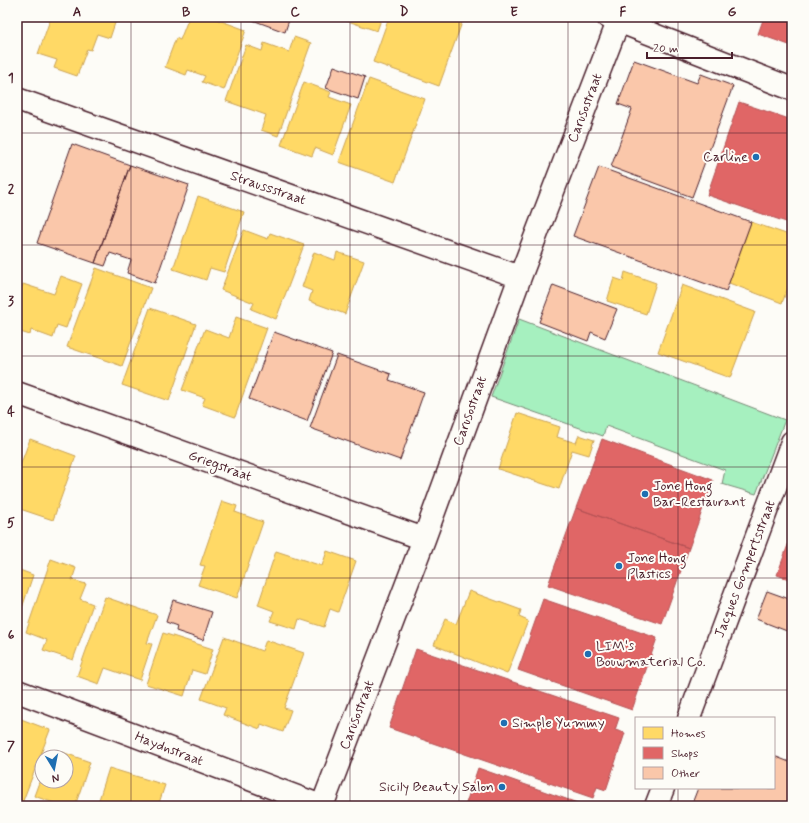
<svg xmlns="http://www.w3.org/2000/svg" width="809" height="823" font-family="Mynerve,sans-serif">
	<rect width="100%" height="100%" fill="#fdfcf7"/>
	<filter id="ink" filterUnits="userSpaceOnUse"><feTurbulence type="fractalNoise" baseFrequency=".025" numOctaves="2"/><feDisplacementMap in="SourceGraphic" scale="8" xChannelSelector="R" yChannelSelector="G"/><feConvolveMatrix kernelMatrix="1 2 1 2 8 2 1 2 1" color-interpolation-filters="sRGB"/></filter>
	<g filter="url(#ink)">
		<!-- green -->
		<path fill="#a6f0bf" stroke="#788875" d="M519 319 785 420 756 494 722 484 725 470 606 426 603 436 491 397Z"/>
		<!-- homes -->
		<path fill="#ffd966" stroke="#c9a154" d="M51 17H117L110 38 97 34 91 50 87 49 77 76 54 68 57 60 38 54Z
			M189 17H210L246 30 224 90 202 82 205 76 188 70 186 75 165 67 176 38 180 40Z
			M336 17H382L377 31Z
			M389 17H464L439 86 373 62Z
			M294 37 311 43 278 136 261 130 266 115 226 101 246 45 262 51 264 43 289 52Z
			M369 79 425 99 395 182 339 162Z
			M304 82 331 92 329 97 351 105 333 155 315 148 312 156 281 145Z
			M198 196 244 212 224 272 210 268 206 280 173 269Z
			M751 222 792 236V277L782 303 729 283Z
			M244 230 268 239 270 233 304 245 276 319 251 309 254 303 221 290Z
			M314 252 335 260 337 252 364 261 345 314 309 301 312 291 302 287Z
			M96 268 151 288 122 366 67 347Z
			M625 272 656 283 646 314 607 301 614 278 623 281Z
			M61 276 82 284 66 328 57 325 53 338 31 330 30 335 17 331V301L23 284 54 294Z
			M682 285 755 312 730 378 658 352Z
			M150 308 196 324 169 401 122 385Z
			M236 317 267 328 235 417 202 405 205 398 182 390 205 329 229 338Z
			M517 413 560 427 557 437 576 443 579 435 594 440 589 455 572 450 559 489 498 469Z
			M30 439 76 456 53 520 17 508V474Z
			M222 501 237 506 235 512 263 522 237 598 198 585 205 566 200 565Z
			M276 551 322 566 327 551 356 561 338 612 330 609 324 627 299 619 296 629 270 621 274 611 258 605Z
			M51 559 76 568 72 580 86 584 80 599 93 604 73 660 43 650 47 640 26 632Z
			M17 569 33 575 17 623Z
			M469 591 521 610 519 617 528 621 507 674 434 645 445 619 456 624Z
			M105 597 157 615 147 643 152 644 140 680 105 668 99 684 77 676Z
			M163 633 213 649 205 674 192 670 184 696 146 684Z
			M224 637 262 651 266 640 304 653 284 708 291 710 283 732 261 724 260 729 223 715 226 708 201 699Z
			M21 719 50 730 21 806H17V730Z
			M62 752 90 762 75 806H63L34 796 42 774V781H66V757H61Z
			M109 768 165 785 158 806H97Z"/>
		<!-- shops -->
		<path fill="#e06666" stroke="#b35154" d="M764 17H792V46L758 34Z
			M739 102 792 120V224L707 195Z
			M602 439 713 480 689 548 576 508Z
			M576 508 689 548 662 624 548 585Z
			M792 534V580L777 575Z
			M543 599 657 638 632 710 518 670Z
			M416 649 619 718 615 730 625 733 606 790 597 787 593 798 389 728Z
			M478 768 586 806H465Z"/>
		<!-- building -->
		<path fill="#fac7aa" stroke="#4a1f2b" d="M248 17H290L285 32 247 18Z
			M634 60 697 83 701 74 733 86 692 197 611 167 632 109 618 104Z
			M334 66 365 77 358 99 326 88Z
			M72 144 130 165 95 263 37 243Z
			M130 165 189 185 155 283 127 273 131 260 110 253 105 266 95 263Z
			M599 167 751 222 726 291 573 236Z
			M553 285 617 309 605 338 591 332 588 341 539 322Z
			M274 332 332 353 307 421 249 399Z
			M337 355 391 374 389 380 424 392 400 460 310 428Z
			M767 591 792 600V633L756 619Z
			M173 600 212 612 203 640 176 631 177 626 166 622Z
			M774 756 792 763V806H691L698 788H774Z"/>
		<g fill="none" stroke-linecap="round" stroke-linejoin="round">
			<defs>
				<path id="street" d="M608 17 792 89
					M17 99 520 277
					M17 393 424 539
					M17 691 321 806
					M322 806 424 539 520 277 620 17"/>
				<path id="secondary" d="M689 718 792 442
					M656 806 663 788"/>
			</defs>
			<!-- street casing -->
			<use href="#street" stroke="#4a1f2b" stroke-width="25"/>
			<!-- secondary casing -->
			<use href="#secondary" stroke="#4a1f2b" stroke-width="25"/>
			<!-- street -->
			<use href="#street" stroke="#fdfcf7" stroke-width="22"/>
			<!-- secondary -->
			<use href="#secondary" stroke="#fdfcf7" stroke-width="22"/>
		</g>
	</g>
	<!-- grid -->
	<path fill="none" stroke="#4a1f2b" stroke-width="1" stroke-opacity="0.55" d="M131 17V806M241 17V806M350 17V806M459 17V806M568 17V806M678 17V718M17 133H792M17 245H792M17 356H792M17 467H792M17 578H792M17 690H792M678 788V806"/>
	<!-- markers -->
	<g fill="#1f6fb2" stroke="#fdfcf7" stroke-width="1.5">
		<circle cx="756" cy="157" r="4"/>
		<circle cx="645" cy="494" r="4"/>
		<circle cx="619" cy="566" r="4"/>
		<circle cx="588" cy="654" r="4"/>
		<circle cx="504" cy="723" r="4"/>
		<circle cx="502" cy="787" r="4"/>
	</g>
	<g text-anchor="middle" dominant-baseline="central" stroke-width="4" stroke-linejoin="round" paint-order="stroke">
		<!-- street labels -->
		<g font-size="14" fill="#4a1f2b" stroke="#fdfcf7">
			<text transform="translate(585 108) rotate(-69)">Carusostraat</text>
			<text transform="translate(268 188) rotate(19)">Straussstraat</text>
			<text transform="translate(470 411) rotate(-70)">Carusostraat</text>
			<text transform="translate(220 466) rotate(20)">Griegstraat</text>
			<text transform="translate(745 569) rotate(-69)">Jacques Gompertsstraat</text>
			<text transform="translate(357 715) rotate(-69)">Carusostraat</text>
			<text transform="translate(169 749) rotate(21)">Haydnstraat</text>
		</g>
		<!-- poi labels -->
		<g font-size="14" fill="#4a1f2b" stroke="#fdfcf7" text-anchor="start">
			<text x="748" y="157" text-anchor="end">Carline</text>
			<text x="653" y="486">Jone Hong<tspan x="653" dy="16">Bar-Restaurant</tspan></text>
			<text x="627" y="558">Jone Hong<tspan x="627" dy="16">Plastics</tspan></text>
			<text x="596" y="646">LIM's<tspan x="596" dy="16">Bouwmaterial Co.</tspan></text>
			<text x="512" y="723">Simple Yummy</text>
			<text x="494" y="787" text-anchor="end">Sicily Beauty Salon</text>
		</g>
	</g>
	<!-- margin -->
	<rect width="809" height="823" fill="none" stroke="#fdfcf7" stroke-width="44"/>
	<!-- legend -->
	<rect x="635" y="717" width="140" height="72" fill="#fdfcf7" stroke="#b5a4a5"/>
	<rect x="643" y="727" width="20" height="12" fill="#ffd966" stroke="#b5a4a5"/>
	<text x="671" y="737" font-size="12" fill="#4a1f2b">Homes</text>
	<rect x="643" y="747" width="20" height="12" fill="#e06666" stroke="#b5a4a5"/>
	<text x="671" y="757" font-size="12" fill="#4a1f2b">Shops</text>
	<rect x="643" y="767" width="20" height="12" fill="#fac7aa" stroke="#b5a4a5"/>
	<text x="671" y="777" font-size="12" fill="#4a1f2b">Other</text>
	<!-- north arrow -->
	<g transform="translate(54 769) rotate(170)"><circle r="19" fill="#fdfcf7" stroke="#b5a4a5"/>
	<path d="M0-3L7 15L0 10L-7 15Z" fill="#1f6fb2"/>
	<text y="-6" font-size="11" font-weight="bold" text-anchor="middle" fill="#4a1f2b">N</text>
	</g>
	<!-- scale -->
	<path d="M647 52v6h85v-6" fill="none" stroke="#4a1f2b" stroke-width="2"/>
	<text x="653" y="52" font-size="12" fill="#4a1f2b" stroke="#fdfcf7" stroke-width="3" paint-order="stroke">20 m</text>
	<rect x="22" y="22" width="765" height="779" fill="none" stroke="#4a1f2b" stroke-width="1.5"/>
	<g font-size="13" text-anchor="middle" font-weight="bold" fill="#4a1f2b">
		<text x="77" y="16">A</text>
		<text x="186" y="16">B</text>
		<text x="295" y="16">C</text>
		<text x="404" y="16">D</text>
		<text x="514" y="16">E</text>
		<text x="623" y="16">F</text>
		<text x="732" y="16">G</text>
		<text x="11" y="82">1</text>
		<text x="11" y="193">2</text>
		<text x="11" y="305">3</text>
		<text x="11" y="416">4</text>
		<text x="11" y="527">5</text>
		<text x="11" y="639">6</text>
		<text x="11" y="750">7</text>
	</g>
</svg>
